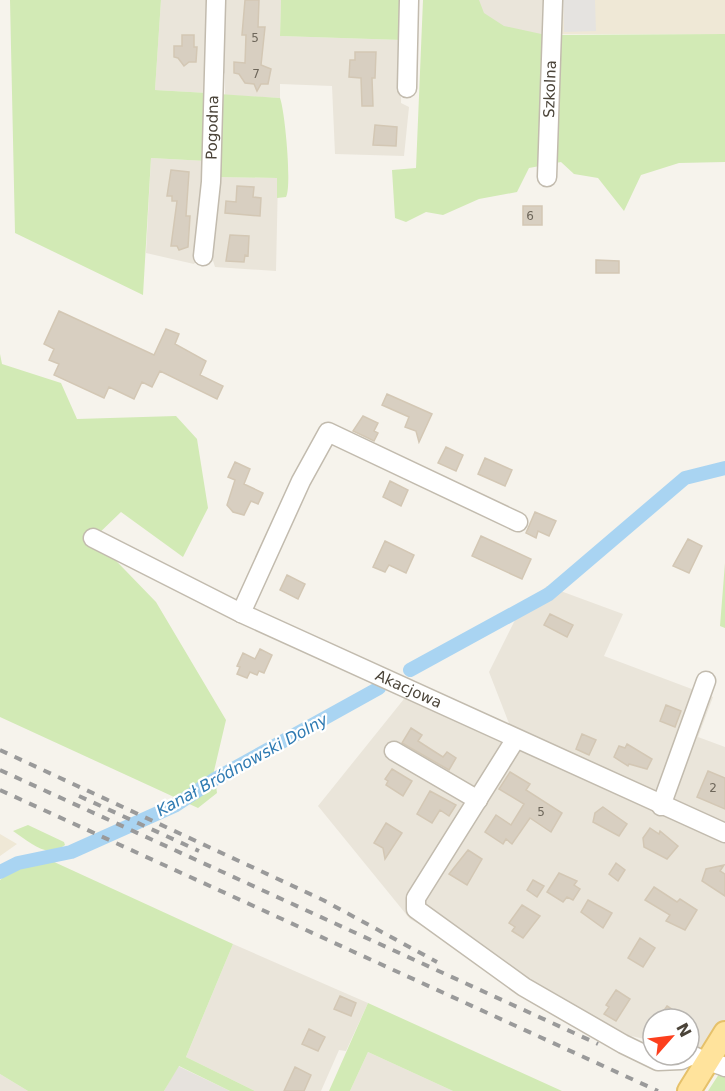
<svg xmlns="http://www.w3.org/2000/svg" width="725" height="1091" font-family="'DejaVu Sans',sans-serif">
	<rect width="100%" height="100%" fill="#f6f3ec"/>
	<!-- residential -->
	<path fill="#eae5da" d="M161 0H211L208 93 155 90Z
		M221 0H281L280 36 402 40 401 103 409 107 404 156 335 154 332 86 280 84V98L225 95V74L219 67Z
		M466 0H547L543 94Z
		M151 158 206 161 198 259 194 264 146 253Z
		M216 177 278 178 276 271 215 267 209 248Z
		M547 586 623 614 604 656 713 697 698 737 725 747V1060L689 1049V1019H653V1041L614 1032 410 919 318 806 416 684 510 726 489 672 521 608Z
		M233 944 368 1003 346 1051 339 1050 321 1091H255L186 1057Z
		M368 1052 453 1091H350Z
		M0 1074 28 1091H0Z"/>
	<!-- industrial -->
	<path fill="#e6e2dd" d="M178 1066 230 1091H164Z"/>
	<!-- education -->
	<path fill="#efe8d6" d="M561 0H725V34H560Z
		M0 834 17 844 0 856Z"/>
	<!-- green -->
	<path fill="#d2eab5" d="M10 0H161L155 90 208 93 206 161 151 158 143 295 15 233Z
		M281 0H403L402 40 280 36Z
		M423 0H479L484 13 504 26 546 35 725 34V162L679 163 641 175 624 211 598 178 574 174 561 162 529 168 517 192 479 199 443 215 426 212 406 222 395 218 392 170 416 168Z
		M219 94 280 98C285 111 292 187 286 197L277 198V178L216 177Z
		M0 354 2 364 61 383 77 419 176 416 197 439 208 508 183 557 121 512 94 538 156 602 226 720 214 771 217 793 198 808 0 717Z
		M725 563V628L720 626Z
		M28 825 64 842 65 845C47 860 30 842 13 831Z
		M52 861 233 944 186 1057 255 1091H230L179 1066 164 1091H28L0 1074V880L14 869Z
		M368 1003 562 1091H453L368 1052 350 1091H329Z
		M719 1074 725 1076V1091H708Z"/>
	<!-- parking -->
	<path fill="#e5e3e0" d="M563 0H595L596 31 564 32Z"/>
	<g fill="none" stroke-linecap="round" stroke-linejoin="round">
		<!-- canal -->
		<path stroke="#a9d4f2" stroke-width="14" d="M410 670 549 594 685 478 725 468
			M0 872 18 863 71 852 176 805 215 779 379 688"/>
	</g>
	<!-- building -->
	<path fill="#d8cfc1" stroke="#d3c7b4" stroke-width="1.5" d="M245 0H259L258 27H265L261 65 271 69 268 84H261L257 91 254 84 245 83 239 74 234 73V62L245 63 246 35H242Z
		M182 35H194V47H197L196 62H189L184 66 178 58 174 57V46H182Z
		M355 52H376L375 78H372L373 106H362L361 78 349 77 350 60H355Z
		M375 125 397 127 396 146 373 145Z
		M171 170 189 172 186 216H190L188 247 179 250 177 246H171L177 201H172V196H167Z
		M237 186 254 187 253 197 261 198 260 216 225 213 226 201 236 202Z
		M523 206H542V225H523Z
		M230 235 249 236 248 256 245 255 244 262 226 261Z
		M596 260 619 261V273H596Z
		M59 311 154 355 166 329 179 334 175 344 206 361 200 375 223 386 217 399 160 371 152 387 142 382 134 399 109 387 104 398 54 375 59 364 49 360 54 349 44 344Z
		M387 394 432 414 419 442 416 431 405 427 409 417 382 405Z
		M363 416 378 423 374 431 378 433 374 441 353 431Z
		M446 447 463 455 456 471 438 463Z
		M485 458 512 470 505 486 478 474Z
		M235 462 250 469 244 484 263 493 258 504 251 501 244 515 233 512 227 505 235 480 228 477Z
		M390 481 408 490 401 506 383 497Z
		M535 512 556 521 549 536 538 531 536 538 526 533Z
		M481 536 531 559 522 579 472 556Z
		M688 539 702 546 689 573 673 566Z
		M385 541 414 555 406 573 389 565 385 572 373 567Z
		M287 575 305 584 298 599 280 590Z
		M550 614 573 625 567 637 544 625Z
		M260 649 272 655 264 673 259 671 257 675 250 672 247 678 237 674 240 667 237 666 243 653 255 659Z
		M666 705 681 711 675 727 660 721Z
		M411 728 422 735 418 741 432 750 443 757 447 752 456 758 449 770 402 743Z
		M582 734 596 740 589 755 576 749Z
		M627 744 652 759 647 769 629 764 628 766 614 757 619 746 625 748Z
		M392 769 412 781 403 796 386 785 388 781 385 779Z
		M708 771 725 778V809L697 797Z
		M510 772 530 784 526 790 562 813 551 832 530 818 512 844 506 839 503 844 485 832 496 815 511 825 524 804 499 789Z
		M430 791 456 805 449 816 440 810 432 823 417 814Z
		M603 807 627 824 619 836 593 822 595 813Z
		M386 823 402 833 385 859 383 848 374 843Z
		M650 828 659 834 660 831 678 846 667 859 644 847 643 838Z
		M468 850 482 859 467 885 449 874Z
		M616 863 625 870 618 881 609 874Z
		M724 865 720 871 725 874V896L702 881 706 869Z
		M559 873 577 881 574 885 580 889 573 900 567 897 563 902 547 892Z
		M533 880 544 886 537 897 527 890Z
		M654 887 677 902 680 899 697 910 685 930 666 921 670 915 645 900Z
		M588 900 612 913 603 928 581 912Z
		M522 905 540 916 523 938 512 931 515 927 509 923Z
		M640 938 655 948 643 967 628 958Z
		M616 990 630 999 616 1021 604 1014 609 1007 606 1005Z
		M340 996 356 1003 351 1016 334 1009Z
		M667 1006 687 1019H658Z
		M309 1029 325 1037 318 1051 302 1044Z
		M295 1067 311 1075 304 1091H284Z"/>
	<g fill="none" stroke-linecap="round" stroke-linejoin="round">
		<defs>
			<g id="minor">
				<path d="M407 88 409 0"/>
				<path id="s1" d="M547 177 553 0"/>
				<path id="s2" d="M203 256 211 182 216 0"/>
				<path id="s3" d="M93 538 241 613 725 833"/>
				<path d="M241 613 301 481 328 432 518 522"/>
				<path d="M515 740 416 898V909L524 987 623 1044 658 1061 681 1060 692 1055C702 1061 714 1062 725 1067"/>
				<path d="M394 751 478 800"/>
				<path d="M661 806 706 681"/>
			</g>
			<path id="major" d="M689 1091 725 1033"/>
		</defs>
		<!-- minor casing -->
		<use href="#minor" stroke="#c2bbae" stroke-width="21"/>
		<!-- major casing -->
		<use href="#major" stroke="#e6c16a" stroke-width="26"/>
		<!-- minor -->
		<use href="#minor" stroke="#fff" stroke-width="18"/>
		<!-- major -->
		<use href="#major" stroke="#ffe39c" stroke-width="22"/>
		<!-- rail -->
		<path stroke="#9a9a9a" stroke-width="4" stroke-dasharray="8 8" stroke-linecap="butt" d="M0 750 323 900 437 962
			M0 770 598 1044
			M0 790 658 1091
			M79 796 199 851"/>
	</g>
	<g text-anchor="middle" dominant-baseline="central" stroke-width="4.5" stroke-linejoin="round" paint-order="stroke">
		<!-- number labels -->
		<g font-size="12" fill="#6e675b">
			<text x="255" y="38">5</text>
			<text x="256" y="74">7</text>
			<text x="530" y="216">6</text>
			<text x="713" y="788">2</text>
			<text x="541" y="812">5</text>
		</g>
		<!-- street labels -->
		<g font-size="15" fill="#4b4439" stroke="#fff">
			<text stroke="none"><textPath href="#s1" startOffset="88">Szkolna</textPath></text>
			<text stroke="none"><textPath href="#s2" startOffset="129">Pogodna</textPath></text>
			<text stroke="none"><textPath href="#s3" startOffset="350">Akacjowa</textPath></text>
		</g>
		<!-- water labels -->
		<g font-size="16" font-style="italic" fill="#2e7ab2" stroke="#fff">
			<text transform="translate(242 765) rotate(-29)">Kanał Bródnowski Dolny</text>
		</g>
	</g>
	<!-- north arrow -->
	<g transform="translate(671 1037) rotate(62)"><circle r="28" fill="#ffffff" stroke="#b7b4b0" stroke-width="1.5"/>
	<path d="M0-4.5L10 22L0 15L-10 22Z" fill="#fc3f1d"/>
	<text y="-9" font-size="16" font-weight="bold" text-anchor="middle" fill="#4b4439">N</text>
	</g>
</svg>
